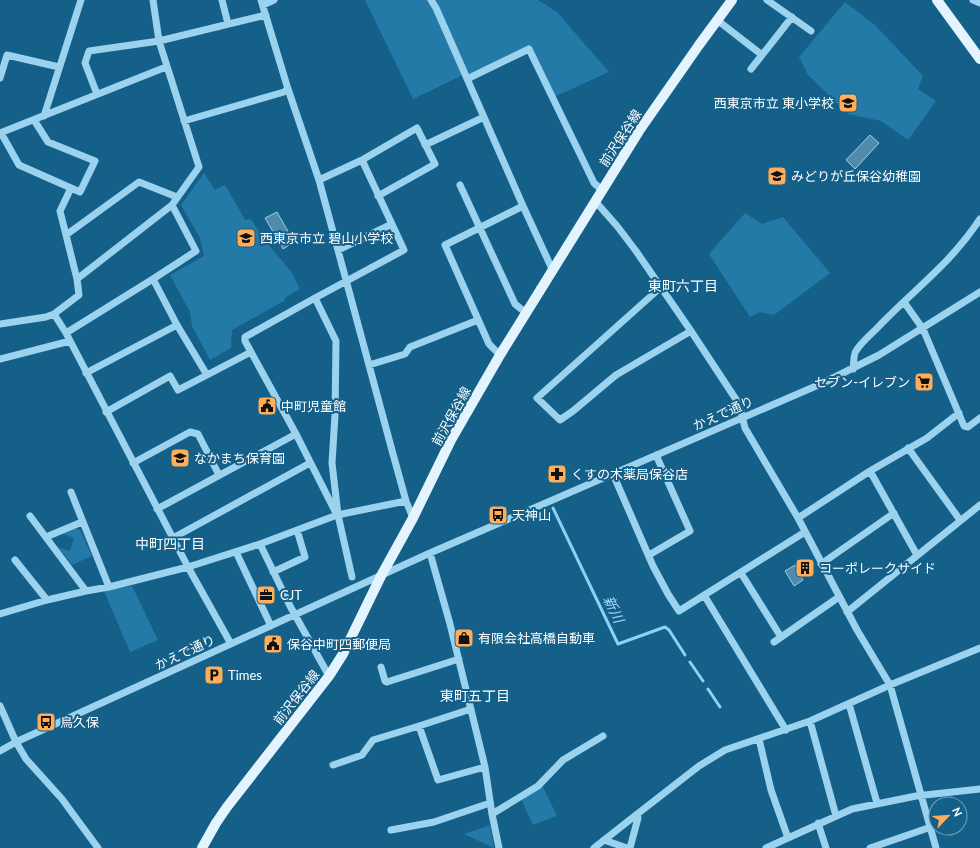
<svg xmlns="http://www.w3.org/2000/svg" width="980" height="848" font-family="Lato,'Noto Sans JP',sans-serif">
	<rect width="100%" height="100%" fill="#146089"/>
	<!-- green -->
	<path fill="#237aa7" d="M365 0H428L435 10 463 75 413 99Z
		M434 0H538L557 12 609 72 554 97 531 45 468 75Z
		M845 2 875 25 923 76 918 89 936 101 908 140 881 121 848 114 808 75 799 57Z
		M204 173 215 190 225 185 245 220 251 219 263 238 292 273 300 289 286 297 284 301 232 330 231 348 210 360 192 326 190 312 170 275 204 256 200 238 181 205Z
		M745 213 762 224 783 217 830 273 774 315 760 312 750 317 709 254Z
		M75 528 80 530 92 556 72 565 58 547 70 551 74 538 63 534Z
		M132 586 158 640 130 652 104 591Z
		M542 785 557 816 533 825 521 799Z
		M490 825 494 848 464 834Z"/>
	<!-- water -->
	<path fill="#548aa9" stroke="#8dd1f2" d="M870 135 879 143 855 169 846 160Z
		M277 212 294 242 283 249 265 218Z
		M795 565 803 580 794 586 785 571Z"/>
	<g fill="none" stroke-linecap="round" stroke-linejoin="round">
		<!-- stream -->
		<path stroke="#8dd1f2" stroke-width="3" d="M553 508 618 644 665 627 669 630 685 655
			M690 662 703 681
			M708 689 720 707"/>
		<!-- minor -->
		<path stroke="#9bd3ef" stroke-width="7" d="M222 0 228 24
			M261 0 288 89 319 180 393 454 406 501 413 518
			M431 0 436 8 523 206 553 271
			M767 0 811 31
			M973 0 980 3
			M263 5 274 0
			M717 20 762 55
			M751 69 792 17
			M0 78 7 55 59 67
			M467 79 529 49 594 183 602 190
			M97 94 85 63 89 51 159 41 266 15
			M44 116 81 0
			M184 121 284 92 288 89
			M0 133 166 67
			M1 133 19 165 80 192 95 161 48 142 34 120
			M425 145 484 117
			M319 180 362 160 417 128 435 164 378 196
			M460 185 515 304 526 313
			M71 188 60 211 77 279
			M595 201 617 226 636 251 691 331 739 404 745 428 798 518 857 630 890 685 936 848
			M66 235 139 182 177 197
			M338 250 392 224
			M153 279 196 251 172 205
			M661 287 537 398 560 420 573 411 616 375 691 331
			M315 298 336 341 335 415 332 463 338 515 352 577
			M904 302 923 329 964 426 968 427 980 418
			M54 314 66 333 188 567 231 644
			M0 324 46 317 54 314 79 295 77 279 172 205 199 167 159 41 153 0
			M66 333 153 279 177 325 207 375 251 352
			M500 355 489 344 445 245 523 206
			M0 359 70 341
			M369 365 405 354 410 347 478 320
			M853 369C854 364 853 355 856 351 862 341 873 333 881 324 916 288 952 262 980 219
			M86 373 177 325
			M106 412 170 376 178 390 207 375
			M908 448 960 520
			M133 463 190 432 198 434 219 475
			M870 471 917 555
			M613 474 653 566 668 594 679 611 805 532
			M71 492 109 587
			M157 509 296 434
			M337 515 296 434 245 341V337L315 298 404 250 362 160
			M30 516 86 591
			M798 518 870 471 927 438 959 413
			M46 537 82 522
			M173 538 310 463
			M260 544 290 606 329 676
			M236 552 271 626
			M430 553 450 624 485 767 492 814 499 848
			M649 555 690 531 656 455
			M15 560 47 600
			M821 564 894 513
			M273 572 305 557 297 530
			M741 573 781 637
			M704 595 786 730
			M847 612 980 505
			M0 614 47 600 86 591 109 587 188 567 260 544 337 515 406 501
			M774 642 839 597
			M381 667 385 681 387 682 459 659
			M849 704 877 803
			M0 706 16 742 26 759 62 799 98 848
			M810 721 836 816
			M419 726 438 780 485 767
			M759 739 771 790 788 838
			M0 751 16 742 430 553 823 383 879 355 980 292
			M333 765 362 755 373 740 419 726 471 709
			M492 814 538 786 563 760 603 736
			M818 823 826 848
			M391 830 434 822 490 803
			M604 840 627 848
			M594 848 636 815
			M630 848 638 818 636 815 699 766 725 750 810 721 890 685 980 648
			M766 848 852 809 916 796 980 789
			M870 848 931 827"/>
		<!-- major -->
		<path stroke="#e3f4ff" stroke-width="10" d="M937 0 980 59
			M202 848 216 823 227 807 329 676 343 654 381 576 413 518 451 440 500 355 639 131 699 45 732 0"/>
	</g>
	<!-- icons -->
	<defs>
		<symbol id="school-square" viewBox="-11 -11 22 22"><rect x="-9" y="-9" width="18" height="18" rx="4" fill="#ffad59" stroke="#146089"/><path d="M0-5L7-2L0 1L-7-2ZM-4 1L0 2.5L4 1V4Q0 6-4 4Z" fill="#111"/></symbol>
		<symbol id="supermarket-square" viewBox="-11 -11 22 22"><rect x="-9" y="-9" width="18" height="18" rx="4" fill="#ffad59" stroke="#146089"/><path d="M-6-5.5h2.5l.6 2H6L4.5 2H-2.5L-4.4-4H-6ZM-1.5 3.2a1.3 1.3 0 1 0 .1 0ZM3 3.2a1.3 1.3 0 1 0 .1 0Z" fill="#111"/></symbol>
		<symbol id="civic-square" viewBox="-11 -11 22 22"><rect x="-9" y="-9" width="18" height="18" rx="4" fill="#ffad59" stroke="#146089"/><path d="M-.6-6.5H3V-4.5H.6V-3L4-1V1h2V6H-6V1h2V-1L-.6-3ZM-1.2 2.5V6h2.4V2.5Z" fill="#111"/></symbol>
		<symbol id="pharmacy-square" viewBox="-11 -11 22 22"><rect x="-9" y="-9" width="18" height="18" rx="4" fill="#ffad59" stroke="#146089"/><path d="M-2-6h4v4h4v4h-4v4h-4v-4h-4v-4h4Z" fill="#111"/></symbol>
		<symbol id="bus-square" viewBox="-11 -11 22 22"><rect x="-9" y="-9" width="18" height="18" rx="4" fill="#ffad59" stroke="#146089"/><path d="M-5-6H5V4H4V6H2V4H-2V6H-4V4H-5ZM-3.5-4V0h7V-4ZM-3.5 1.2v1.5H-2V1.2ZM2 1.2v1.5H3.5V1.2Z" fill="#111"/></symbol>
		<symbol id="building-square" viewBox="-11 -11 22 22"><rect x="-9" y="-9" width="18" height="18" rx="4" fill="#ffad59" stroke="#146089"/><path d="M-4-6H4V6H1V3H-1V6H-4ZM-2.5-4.3h1.7v1.8h-1.7ZM.8-4.3h1.7v1.8H.8ZM-2.5-1h1.7V.8h-1.7ZM.8-1h1.7V.8H.8Z" fill="#111"/></symbol>
		<symbol id="office-square" viewBox="-11 -11 22 22"><rect x="-9" y="-9" width="18" height="18" rx="4" fill="#ffad59" stroke="#146089"/><path d="M-6-3h4V-5.5h4V-3h4V5H-6ZM-1-4.5V-3h2v-1.5ZM-6 0V1H6V0Z" fill="#111"/></symbol>
		<symbol id="shop-square" viewBox="-11 -11 22 22"><rect x="-9" y="-9" width="18" height="18" rx="4" fill="#ffad59" stroke="#146089"/><path d="M-5-2.5h2.3a2.7 3.5 0 0 1 5.4 0H5L5.5 6h-11ZM-1.5-2.5h3a1.5 2.3 0 0 0-3 0Z" fill="#111"/></symbol>
		<symbol id="parking-square" viewBox="-11 -11 22 22"><rect x="-9" y="-9" width="18" height="18" rx="4" fill="#ffad59" stroke="#146089"/><path d="M-3.5-5.5H1a3.5 3.5 0 0 1 0 7H-1V5.5H-3.5ZM-1-3.4V-.6H.8a1.4 1.4 0 0 0 0-2.8Z" fill="#111"/></symbol>
	</defs>
	<g fill-rule="evenodd">
		<use href="#school-square" x="837" y="92" width="22" height="22"/>
		<use href="#school-square" x="766" y="165" width="22" height="22"/>
		<use href="#school-square" x="235" y="227" width="22" height="22"/>
		<use href="#supermarket-square" x="913" y="371" width="22" height="22"/>
		<use href="#civic-square" x="256" y="395" width="22" height="22"/>
		<use href="#school-square" x="169" y="447" width="22" height="22"/>
		<use href="#pharmacy-square" x="546" y="463" width="22" height="22"/>
		<use href="#bus-square" x="487" y="504" width="22" height="22"/>
		<use href="#building-square" x="794" y="557" width="22" height="22"/>
		<use href="#office-square" x="255" y="584" width="22" height="22"/>
		<use href="#shop-square" x="453" y="627" width="22" height="22"/>
		<use href="#civic-square" x="262" y="633" width="22" height="22"/>
		<use href="#parking-square" x="203" y="664" width="22" height="22"/>
		<use href="#bus-square" x="35" y="711" width="22" height="22"/>
	</g>
	<g text-anchor="middle" dominant-baseline="central" stroke-width="4" stroke-linejoin="round" paint-order="stroke">
		<!-- poi labels -->
		<g font-size="13" fill="#fff" stroke="#146089" text-anchor="start">
			<text x="834" y="103" text-anchor="end">西東京市立 東小学校</text>
			<text x="791" y="176">みどりが丘保谷幼稚園</text>
			<text x="260" y="238">西東京市立 碧山小学校</text>
			<text x="910" y="382" text-anchor="end">セブン-イレブン</text>
			<text x="281" y="406">中町児童館</text>
			<text x="194" y="458">なかまち保育園</text>
			<text x="571" y="474">くすの木薬局保谷店</text>
			<text x="512" y="515">天神山</text>
			<text x="819" y="568">コーポレークサイド</text>
			<text x="280" y="595">CJT</text>
			<text x="478" y="638">有限会社高橋自動車</text>
			<text x="287" y="644">保谷中町四郵便局</text>
			<text x="228" y="675">Times</text>
			<text x="60" y="722">鳥久保</text>
		</g>
		<!-- street labels -->
		<g font-size="13" fill="#fff" stroke="#146089">
			<text transform="translate(620 138) rotate(-57)">前沢保谷線</text>
			<text transform="translate(723 413) rotate(-24)">かえで通り</text>
			<text transform="translate(451 416) rotate(-61)">前沢保谷線</text>
			<text transform="translate(185 652) rotate(-25)">かえで通り</text>
			<text transform="translate(296 697) rotate(-52)">前沢保谷線</text>
		</g>
		<!-- neighbourhood labels -->
		<g font-size="14" fill="#fff" stroke="#146089">
			<text x="683" y="285">東町六丁目</text>
			<text x="170" y="543">中町四丁目</text>
			<text x="475" y="695">東町五丁目</text>
		</g>
		<!-- water labels -->
		<g font-size="14" font-style="italic" fill="#a7dcf7" stroke="#146089">
			<text transform="translate(614 609) rotate(64)">新川</text>
		</g>
	</g>
	<!-- north arrow -->
	<g transform="translate(948 816) rotate(65)"><circle r="19" fill="#146089" stroke="#72a0b8"/>
	<path d="M0-3L7 15L0 10L-7 15Z" fill="#ffad59"/>
	<text y="-6" font-size="11" font-weight="bold" text-anchor="middle" fill="#ffffff">N</text>
	</g>
</svg>
